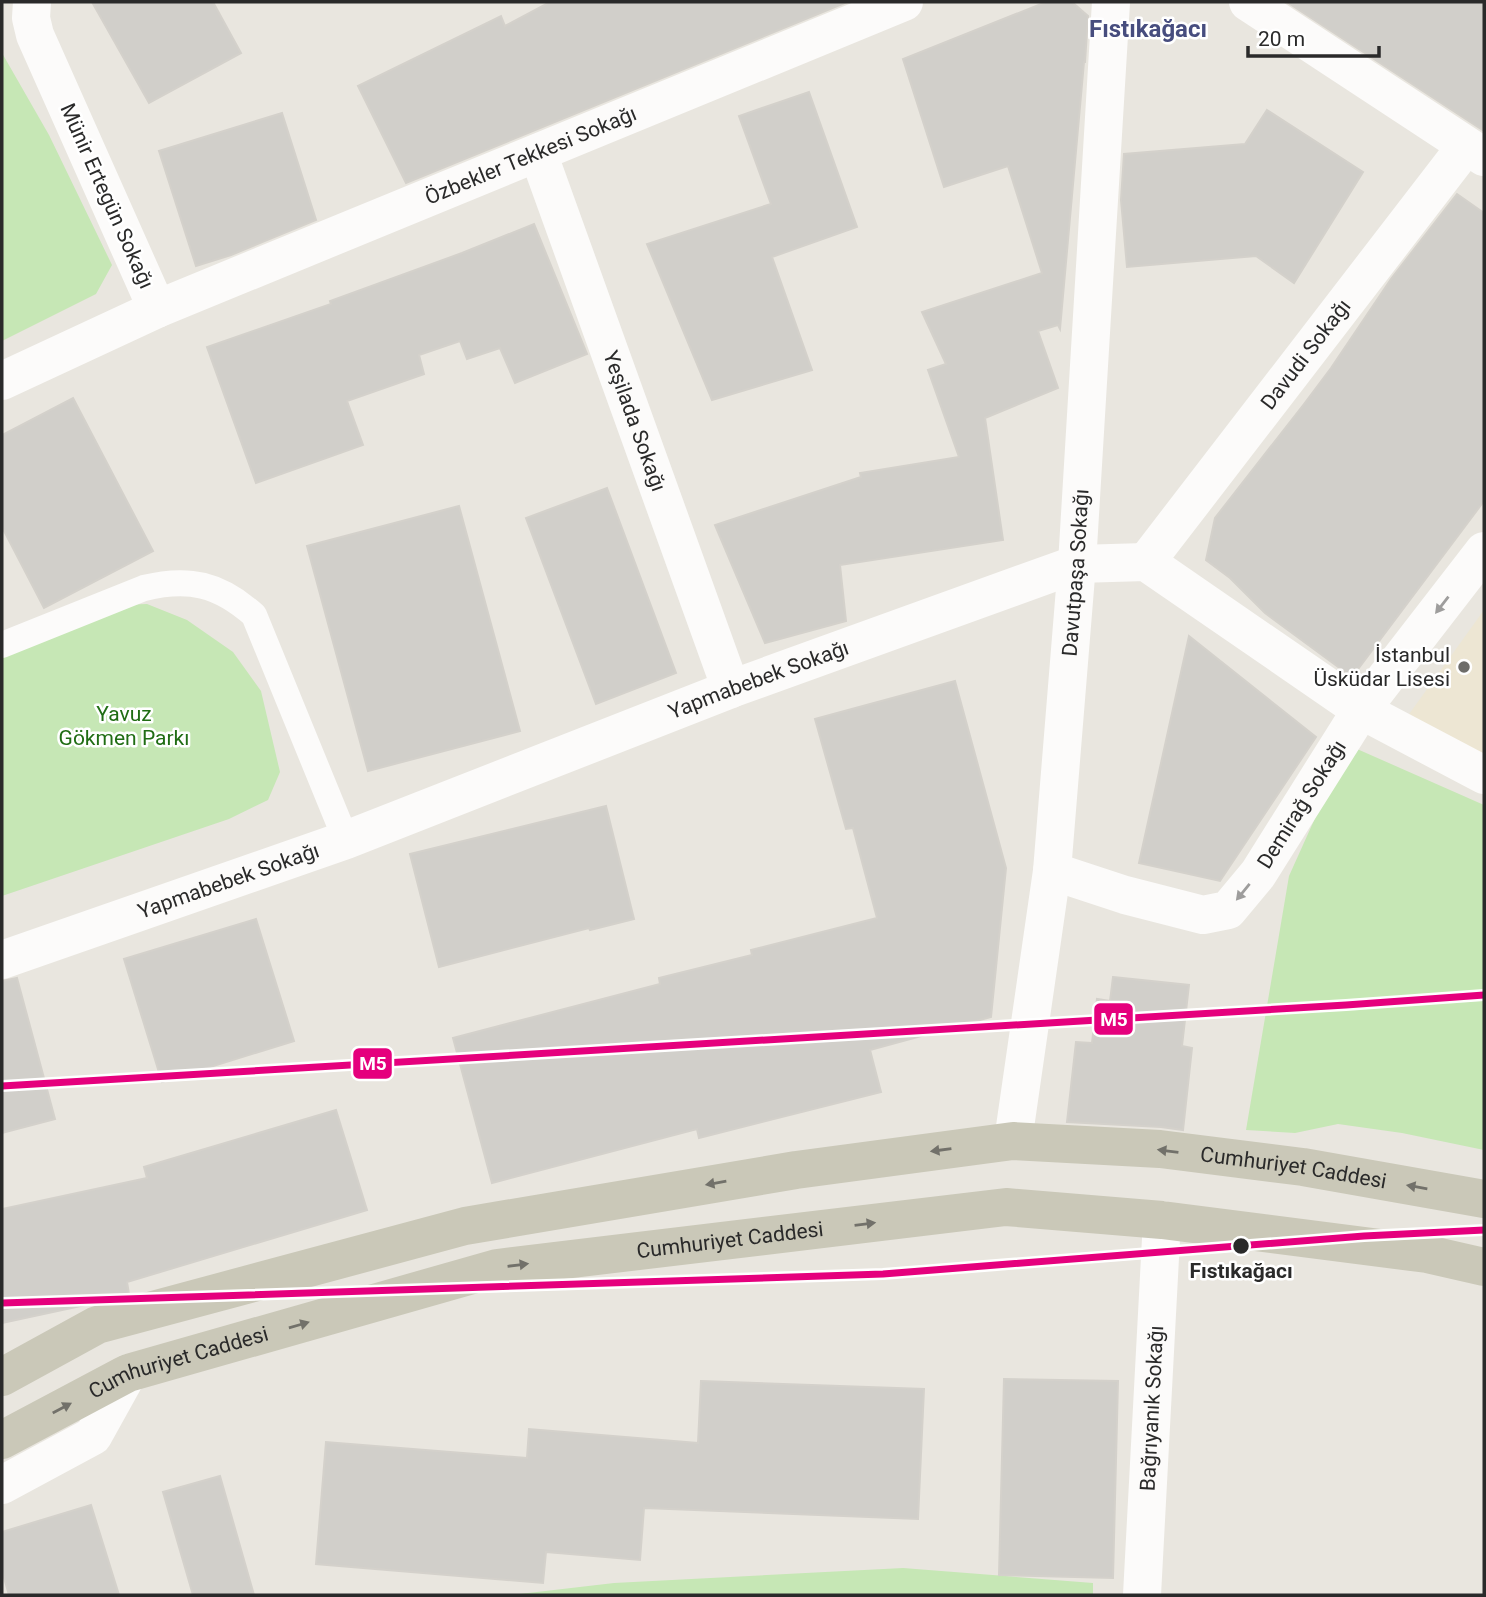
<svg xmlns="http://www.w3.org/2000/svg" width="1486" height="1597" font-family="Roboto,sans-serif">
	<rect width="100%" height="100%" fill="#e9e6df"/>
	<!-- education -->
	<path fill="#ede6d3" d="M1484 610V765L1402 724Z"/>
	<!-- green -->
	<path fill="#c6e7b5" d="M2 53 49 135 112 265 96 294 2 341Z
		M147 604 187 620 233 652 261 691 280 772 268 800 229 819 2 896V645L92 606Z
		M1348 745 1484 805V1150L1402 1133 1338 1124 1295 1133 1246 1130 1289 876Z
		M903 1568 1093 1583V1595H511L614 1583Z"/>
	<!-- building -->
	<path fill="#d1cfca" stroke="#d4d1cb" stroke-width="2" d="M92 2H213L241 53 149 103Z
		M550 2H847L406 183 358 86 501 16 505 26Z
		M1046 2H1072L1088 16 1085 62H1084L1060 329 1058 325 1038 331 1058 388 985 418 1003 540 840 565 846 621 765 643 715 525 861 477 860 473 959 457 928 370 946 364 922 312 1042 273 1008 166 944 187 903 59Z
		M1287 2H1484V131Z
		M809 92 857 227 772 257 812 370 712 400 647 244 771 204 739 116Z
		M1267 110 1363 172 1294 283 1256 256 1127 267 1121 200 1124 154 1245 144Z
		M282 113 316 220 231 255 196 266 159 151Z
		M1457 194 1484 213V501L1352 677 1265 613 1230 578 1206 560 1215 518 1304 404 1331 368 1391 279Z
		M534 224 587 354 515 383 500 348 467 359 460 341 419 355 424 374 347 401 363 445 256 483 207 347 331 304 330 301 462 253Z
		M73 398 153 551 44 608 2 527V435Z
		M607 488 676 673 596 704 526 518Z
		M459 506 520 731 368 771 307 546Z
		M1189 636 1316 737 1220 881 1139 863Z
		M955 681 1006 868 991 1017 870 1050 881 1092 699 1138 697 1129 492 1183 453 1038 660 984 659 978 752 955 751 950 877 918 853 828 846 829 815 719Z
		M606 806 634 919 590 930 589 928 439 967 410 854Z
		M256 919 294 1041 162 1082 124 959Z
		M1113 977 1189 985 1182 1046 1192 1048 1183 1130 1161 1127 1067 1122 1076 1042 1092 1043 1097 999 1110 1001Z
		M17 978 55 1119 2 1133V981Z
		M336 1110 367 1210 127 1282 129 1294 90 1304 2 1323V1209L147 1178 144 1167Z
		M1004 1379 1118 1381 1113 1578 999 1575Z
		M701 1381 924 1389 918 1519 644 1508 640 1560 546 1552 543 1583 316 1564 326 1442 527 1458 529 1429 698 1443Z
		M220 1476 254 1595H193L163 1492Z
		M91 1505 119 1595H9L2 1571V1532Z"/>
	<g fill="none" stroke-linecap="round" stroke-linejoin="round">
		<!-- service -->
		<path stroke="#fcfbfa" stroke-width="26" d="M2 645 144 588C189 577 219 584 254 615L346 840"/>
		<!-- minor -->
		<g stroke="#fcfbfa" stroke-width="38">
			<path id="s1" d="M538 153 731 689"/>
			<path id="s2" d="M157 309 904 2"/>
			<path d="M2 381 157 309 35 35 31 18 32 2"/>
			<path id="s3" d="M1146 562 1466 146"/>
			<path id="s4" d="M1052 871 1125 895 1203 915 1228 910 1258 874 1361 710 1484 551"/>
			<path id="s5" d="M2 960 346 840 731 689 1077 564 1146 562 1361 710 1484 775"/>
			<path id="s6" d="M1013 1141 1052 871 1077 564 1111 2"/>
			<path d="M2 1485 93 1436 128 1373"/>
			<path id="s7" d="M1142 1595 1162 1220"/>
		</g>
		<!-- tertiary -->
		<path stroke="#fcfbfa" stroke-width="38" d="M1248 2 1484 157"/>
		<!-- primary -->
		<g stroke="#cac8b8" stroke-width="38">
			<path id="s8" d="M2 1377 97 1325 465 1226 796 1170 1013 1141 1160 1149 1303 1167 1484 1199"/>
			<path id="s9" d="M2 1440 128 1373 497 1268 1006 1207 1162 1220 1427 1254 1484 1267"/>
		</g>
		<defs>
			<path id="metro-1" d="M2 1086 1346 1005 1484 995
				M2 1303 883 1274 1364 1236 1484 1230"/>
		</defs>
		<!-- metro-1 casing -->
		<use href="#metro-1" stroke="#fff" stroke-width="12"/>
		<!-- metro-1 -->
		<use href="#metro-1" stroke="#e5007d" stroke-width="7"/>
	</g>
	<!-- one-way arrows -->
	<defs><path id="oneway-solid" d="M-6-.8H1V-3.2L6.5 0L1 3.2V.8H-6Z" transform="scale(1.75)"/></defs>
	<g fill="#9e9d9c">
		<use href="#oneway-solid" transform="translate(1442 605) rotate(128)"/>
		<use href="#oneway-solid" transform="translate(1243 892) rotate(129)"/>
	</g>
	<g fill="#72716a">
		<use href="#oneway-solid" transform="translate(941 1150) rotate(172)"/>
		<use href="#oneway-solid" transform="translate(1168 1151) rotate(-173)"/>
		<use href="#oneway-solid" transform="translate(716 1183) rotate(170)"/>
		<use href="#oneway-solid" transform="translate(1417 1187) rotate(-170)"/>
		<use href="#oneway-solid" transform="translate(865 1224) rotate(-7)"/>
		<use href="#oneway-solid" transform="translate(518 1265) rotate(-7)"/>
		<use href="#oneway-solid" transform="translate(299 1325) rotate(-16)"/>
		<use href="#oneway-solid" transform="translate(62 1408) rotate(-28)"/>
	</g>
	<!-- markers -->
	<circle fill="#6d6c69" stroke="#fff" stroke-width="2.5" cx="1464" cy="667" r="7"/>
	<circle fill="#2a2a2a" stroke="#fff" stroke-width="2.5" cx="1241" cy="1246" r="9"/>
	<g text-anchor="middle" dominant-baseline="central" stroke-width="5" stroke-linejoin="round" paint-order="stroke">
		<!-- street labels -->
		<g font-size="21" fill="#2a2a2a" stroke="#fff">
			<text stroke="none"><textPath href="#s2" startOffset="404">Özbekler Tekkesi Sokağı</textPath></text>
			<text transform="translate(107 196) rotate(66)">Münir Ertegün Sokağı</text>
			<text stroke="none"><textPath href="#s3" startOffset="262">Davudi Sokağı</textPath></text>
			<text stroke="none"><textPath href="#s1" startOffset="285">Yeşilada Sokağı</textPath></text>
			<text stroke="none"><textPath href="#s6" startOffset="572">Davutpaşa Sokağı</textPath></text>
			<text stroke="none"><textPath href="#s5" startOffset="807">Yapmabebek Sokağı</textPath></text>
			<text stroke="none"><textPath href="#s4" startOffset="312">Demirağ Sokağı</textPath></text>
			<text stroke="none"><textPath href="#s5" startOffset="240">Yapmabebek Sokağı</textPath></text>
			<text stroke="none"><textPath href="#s8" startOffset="1326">Cumhuriyet Caddesi</textPath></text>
			<text stroke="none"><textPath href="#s9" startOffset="761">Cumhuriyet Caddesi</textPath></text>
			<text stroke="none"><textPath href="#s9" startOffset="194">Cumhuriyet Caddesi</textPath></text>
			<text stroke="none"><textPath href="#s7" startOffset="187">Bağrıyanık Sokağı</textPath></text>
		</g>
		<!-- poi labels -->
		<g font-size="21" fill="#2a2a2a" stroke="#fff" text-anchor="end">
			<text x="1450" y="655">İstanbul<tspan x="1450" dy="24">Üsküdar Lisesi</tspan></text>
		</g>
		<!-- park labels -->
		<g font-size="21" fill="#206d14" stroke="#fff">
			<text x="124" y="714">Yavuz<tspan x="124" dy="24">Gökmen Parkı</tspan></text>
		</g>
		<!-- stop labels -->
		<g font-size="21" font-weight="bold" fill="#2a2a2a" stroke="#fff">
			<text x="1241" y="1271">Fıstıkağacı</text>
		</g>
		<!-- quarter labels -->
		<g font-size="24" font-weight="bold" fill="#474d7e" stroke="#fff">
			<text x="1148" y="29">Fıstıkağacı</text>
		</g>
	</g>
	<g stroke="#fff" stroke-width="2.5">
		<rect x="1093" y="1002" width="41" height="34" rx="7" fill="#e5007d"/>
		<rect x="352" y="1047" width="41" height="33" rx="7" fill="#e5007d"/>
	</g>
	<g font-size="19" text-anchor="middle" font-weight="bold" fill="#fff">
		<text x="1114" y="1026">M5</text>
		<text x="373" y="1070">M5</text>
	</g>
	<!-- border -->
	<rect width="1486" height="1597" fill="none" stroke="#2a2a2a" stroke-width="7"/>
	<!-- scale -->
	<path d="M1248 46v10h131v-10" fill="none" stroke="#2a2a2a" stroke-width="3.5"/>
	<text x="1258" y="46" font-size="21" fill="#2a2a2a" stroke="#ffffff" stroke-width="5" paint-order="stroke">20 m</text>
</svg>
